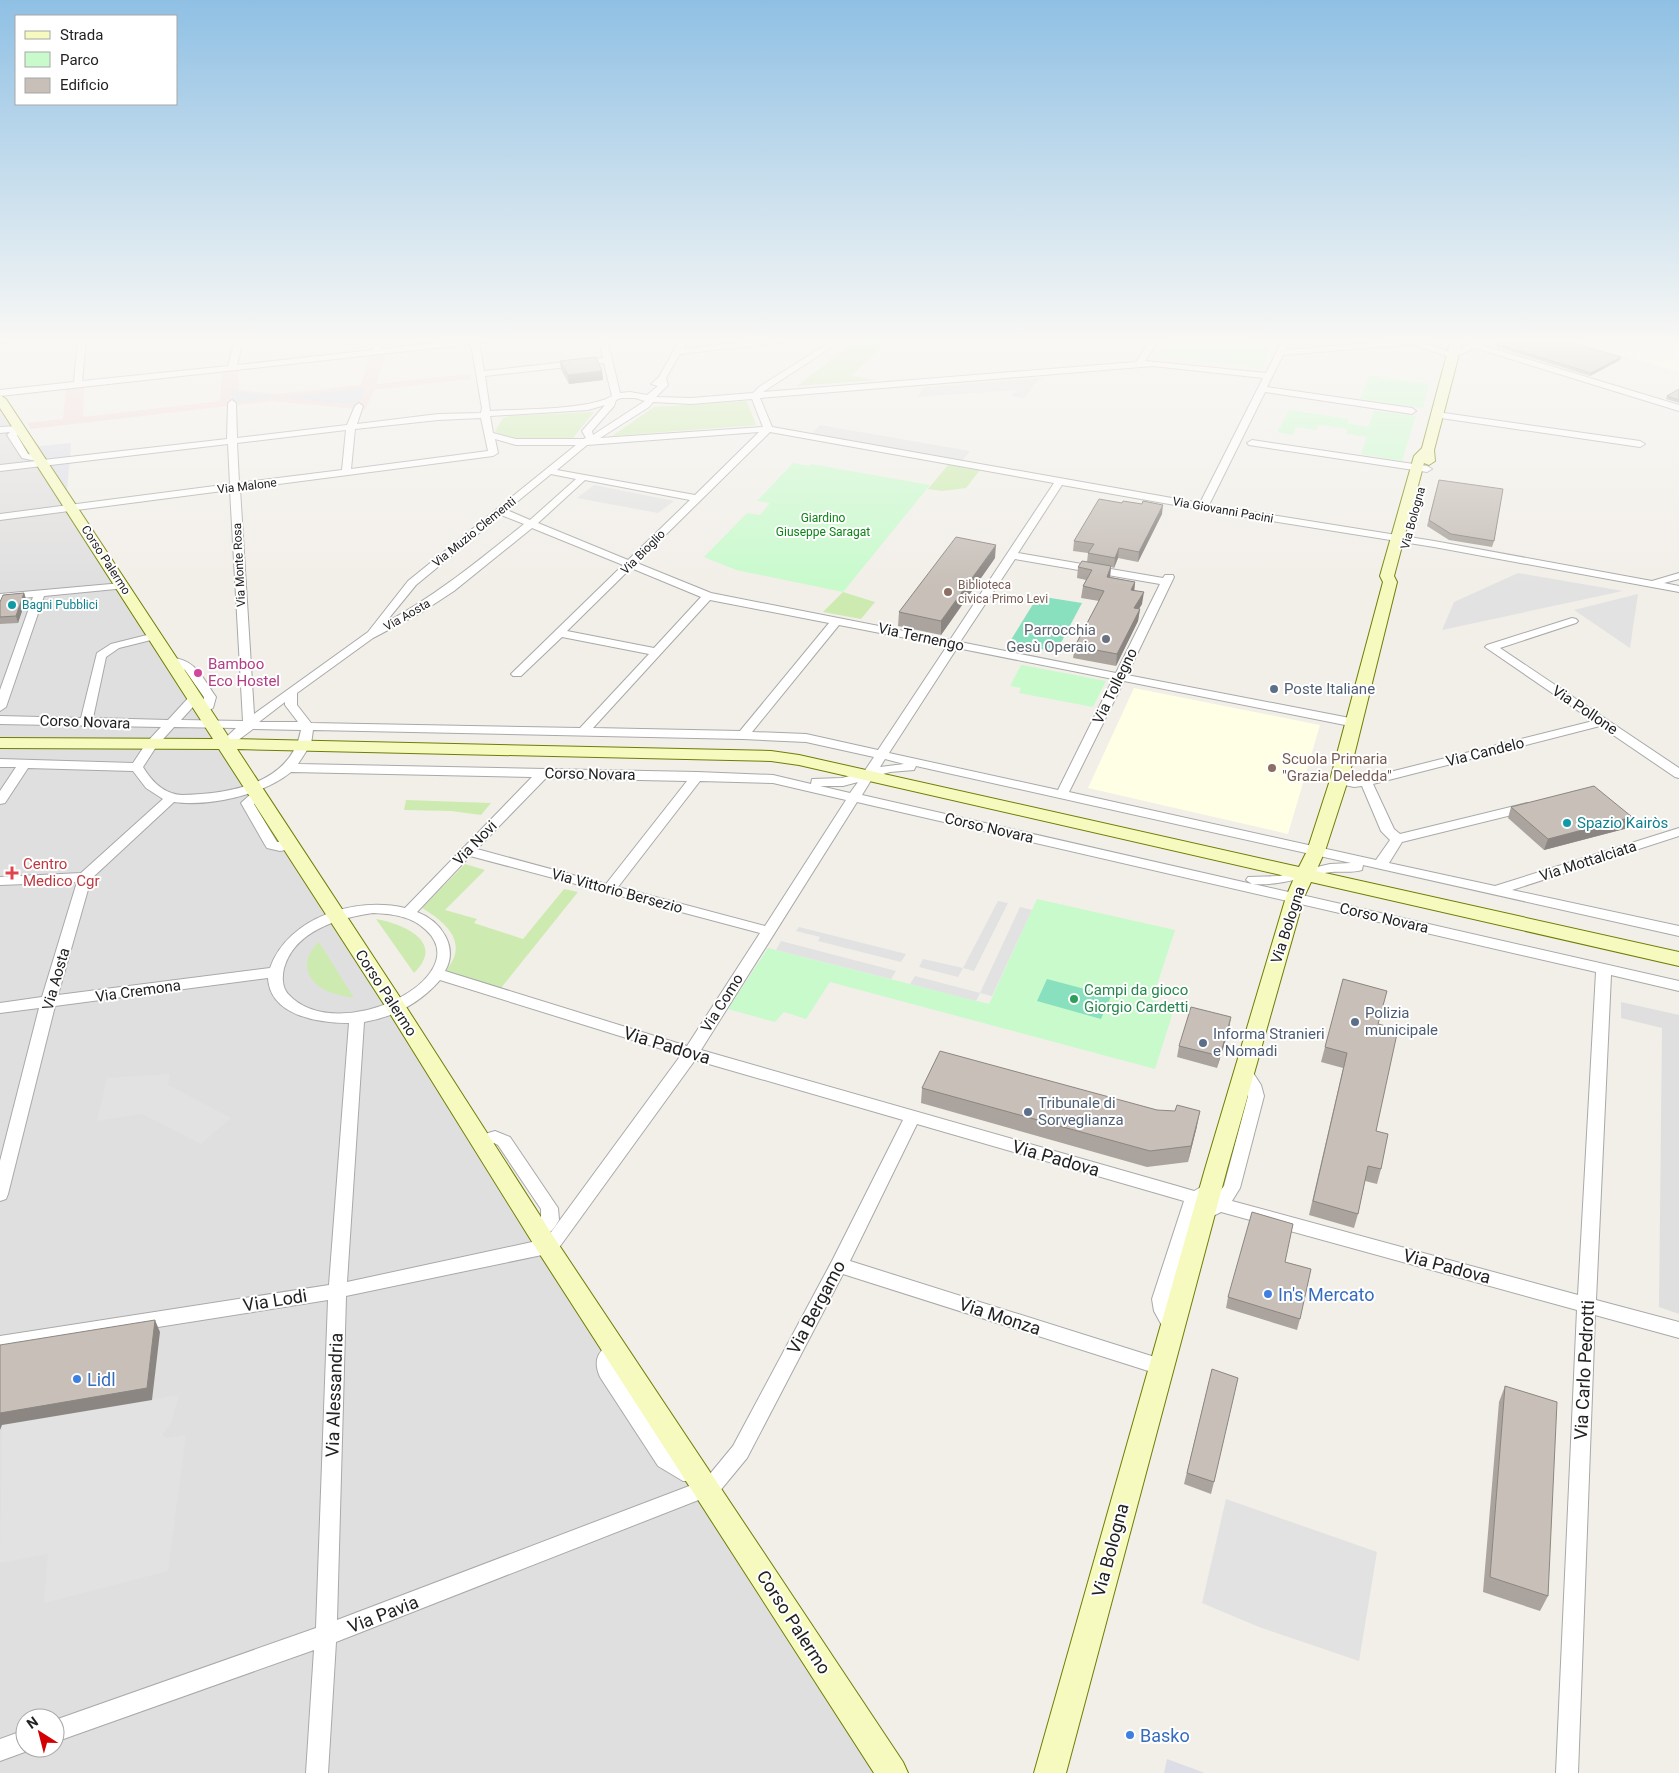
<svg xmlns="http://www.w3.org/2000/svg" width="1679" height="1773" font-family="Roboto,sans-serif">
	<rect width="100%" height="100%" fill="#f2efe9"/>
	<!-- residential -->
	<path fill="#e0dfdf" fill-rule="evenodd" d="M0 403 223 744 0 742Z
		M0 744 224 745 888 1773H0ZM25 1718H55V1748H25Z
		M1621 1002 1679 1015V1314L1659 1307 1662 1028 1621 1018Z"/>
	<!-- commercial -->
	<path fill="#f2dad9" d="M386 354 376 384 470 374 471 379 374 390 365 410 272 401 31 429 27 423 63 419 66 388 84 386 83 417 220 401 222 371 239 369V390L278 394 361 385 370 355Z"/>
	<!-- education -->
	<path fill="#ffffe5" d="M1568 339H1679V372Z
		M1134 688 1320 725 1288 834 1088 788Z"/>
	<!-- grass -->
	<path fill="#cdebb0" d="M859 339 888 341 851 376 876 380 797 386Z
		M1297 339H1402L1293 347Z
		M747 401 756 425 612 436 654 407Z
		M594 412 573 438C552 438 511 443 495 431L503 418 509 416Z
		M948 465 980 470 966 488 942 491 928 489Z
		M843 592 875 602 861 619 823 612Z
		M406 800 491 803 481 815 451 811 404 810Z
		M465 864 485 870 445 910 477 919 474 923 523 939 564 889 578 892 501 988 445 971C470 944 447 923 422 908Z
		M376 919C404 924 446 942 414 973Z
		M319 942 354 998C345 996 336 995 327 991 304 980 300 959 319 942Z"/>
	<!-- park -->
	<path fill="#c8facc" d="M1166 339H1222L1272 345 1262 369 1157 355Z
		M1369 375 1429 384 1423 408 1360 399Z
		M1289 410 1349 419 1347 423 1368 427 1374 411 1416 416 1402 461 1361 454 1367 437 1347 434V429L1319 425 1316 430 1296 427 1293 435 1277 432Z
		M793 463 809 466 811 464 930 485 843 592 736 570 704 557 747 513 760 515 770 503 757 501Z
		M1021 665H1022L1106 681 1093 707 1019 693 1021 688 1010 686Z
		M1037 899 1175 930 1152 1000 1175 1006 1155 1069 830 982 806 1019 784 1012 775 1022 728 1009 768 948 989 1004Z"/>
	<!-- pitch -->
	<path fill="#88e0be" d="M1038 596 1082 603 1056 652 1009 643Z
		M1047 979 1111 996 1101 1019 1037 1001Z"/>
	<!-- parking -->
	<path fill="#e2e2e2" d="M1040 378 1024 398 1011 396 1016 390 917 397 924 387Z
		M820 425 970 451 962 461 810 435Z
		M594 485 674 501 658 513 577 498Z
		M1518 573 1623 591 1442 630 1454 602Z
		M1638 594 1630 648 1574 610Z
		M998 901 1008 903 974 971 963 968 958 977 919 967 923 959 963 968Z
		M1020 907 1032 910 992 996 980 993 976 1001 910 984 915 976 980 993Z
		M799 927 906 954 901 962 818 941 820 937 796 931Z
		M781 941 896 971 891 979 776 950Z
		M170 1074 168 1085 231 1118 201 1144 142 1114 97 1121 107 1078Z
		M179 1395 171 1423 162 1435 166 1438 186 1435 168 1571 44 1603 48 1554 0 1563 2 1425Z
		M1226 1499 1377 1552 1359 1661 1259 1627 1202 1603Z"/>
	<!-- plaza -->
	<path fill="#dddde8" d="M365 388 359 406 282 397 232 403 231 390 282 397Z
		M71 443 70 460 66 499 31 447Z
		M1167 1759 1205 1773H1164Z"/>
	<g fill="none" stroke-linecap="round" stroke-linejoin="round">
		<defs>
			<path id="street" d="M0 339H21L17 341 0 343Z
				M78 339H86L82 381 228 366 235 339H243L237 365 373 350 371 339H379L381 349 470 339H500L496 341 479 343 484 371 603 358 599 339H607L620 393 630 392 647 395 658 386 651 384 659 377 680 339H688L683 349 774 339H796L792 341 680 354 666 378 668 385 656 397 691 398 753 393 759 387 835 339H844L763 392 1136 362 1151 339H1159L1145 361 1266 373 1283 339H1291L1286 350 1421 339 1420 341 1452 353 1481 339H1491L1481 345 1679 405V411L1475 348 1452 358 1412 344 1283 355 1267 387 1412 408 1416 411 1412 414 1265 392 1209 505 1434 541 1652 581 1679 573V579L1664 583 1679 586V592L1434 547 1203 510 1062 485 1018 553 1163 578 1165 575H1173L1174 577 1127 675 1355 719 1361 723 1355 727 1124 681 1069 792 1376 860 1390 840 1381 831 1362 786 1354 787 1335 783 1333 780 1335 777 1366 778 1593 721 1485 647 1487 645 1572 618 1576 619 1578 621 1576 623 1500 648 1679 768V778L1675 777 1600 726 1373 784 1394 829 1400 834 1527 803 1532 804 1533 807 1532 810 1402 842 1389 863 1495 886 1679 828V836L1512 890 1679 926V936L1363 865 1362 870C1352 873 1341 871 1331 872 1304 876 1281 886 1253 884L1679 981V991L1611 975 1596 1300 1679 1322V1338L1595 1315 1578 1773H1556L1577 1310 1221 1212 1213 1216 1207 1214 1205 1207 1200 1206 1197 1210 1170 1299 1172 1310 1181 1328 1178 1333 1172 1336 1166 1333 1154 1311 1152 1299 1184 1201 917 1124 850 1261 1161 1359 1168 1361 1170 1367 1168 1373 1161 1375 843 1274 747 1458 719 1492 336 1642 328 1773H306L314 1650 55 1742V1720L316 1628 328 1300 0 1352V1336L329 1285 349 1023C319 1023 270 1016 268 978L55 1006 8 1194 6 1199 0 1201V1161L39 1008 0 1013V1003L42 997 77 882 0 885V877L81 873 163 799 146 788 133 771 28 768 5 803 0 804V791L16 767H0V759L133 763 147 742 161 727 0 724V716L81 718 97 653 111 644 155 633 159 634 161 636 159 638 119 648 106 657 93 718 168 720 191 695 195 694 201 698 181 720 243 721 230 490 0 520V514L230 484 228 444 0 471V465L36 461 22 458 7 435 10 432 0 433V427L21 426 23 429 17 435 28 454 42 457 43 460 227 439 228 403 232 400 236 403 237 438 347 425 355 406 359 403 363 406 357 424 438 414 481 413 482 408 471 344 0 396V390L74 382ZM604 363 612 396C589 410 519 409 490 411L485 376ZM1153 366 1263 378 1200 503 772 427 760 398ZM621 398H635L645 401 593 435 592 431 614 406 616 400ZM752 399 763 427 600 438 649 407 653 402 691 404ZM605 405 582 431 586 438 583 439H516L493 433 490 416 588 410ZM481 418 488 451 351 469 355 429 438 420ZM346 430 342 470 239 483 237 443ZM759 432 695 495 557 470 587 445ZM770 432 1054 483 950 640 711 593 637 563ZM495 439 516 445H576L408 581 368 632 254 714 240 489 493 456 498 453ZM551 474 576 479 530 520 507 510ZM585 480 690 500 628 560 538 523ZM501 515 524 524C479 560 436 596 385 623L416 585ZM532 528 623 565 513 672 511 674 513 676H521L562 637 649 654 580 728 311 723 297 705V693L373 638 422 612 454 591ZM1015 559 1160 584 1116 673 960 642ZM631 568 701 597 654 648 567 631ZM710 600 829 623 740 731 593 728ZM839 625 947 646 878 750 806 734 752 732ZM957 648 1113 679 1058 790 889 753ZM285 702V705L298 722H259ZM174 727 236 728 219 744 225 748 229 747 253 729 301 730C291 784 230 794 182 795 164 794 152 782 143 767L156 747ZM313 730 743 739 806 742 874 757 864 772 842 778 812 779 811 784 773 775 697 772 298 764 311 744ZM885 759 904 764 880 767ZM916 766 1351 863 1330 864 1279 876 1248 877 1246 880 1252 884 862 795 873 777 890 772 914 770ZM291 772 532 777 405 908C356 896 288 917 270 968L58 995 91 879 174 802C209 807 263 795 291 772ZM546 778 687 781 606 884 477 849ZM700 781 773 783 846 800 765 926 618 887ZM858 782 850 793 820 786H843ZM857 802 1596 972 1578 1295 1232 1201 1240 1188 1264 1096 1261 1085 1250 1068 1244 1066 1238 1068 1236 1072 1245 1086 1248 1096 1224 1186 1215 1197 1209 1195 1207 1189 1201 1187 1194 1191 1177 1186 701 1050ZM470 856 760 933 687 1046 445 971C459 947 441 921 417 912ZM373 913C393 914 411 916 426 930 478 978 337 1048 288 994 282 987 282 977 284 968 295 930 339 918 373 913ZM440 980 681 1055 546 1239 347 1282 364 1022C394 1017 420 1003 440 980ZM695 1060 903 1120 832 1261 733 1446 705 1480 337 1620 346 1296 542 1255 558 1249Z
				M931 339H947C944 343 934 343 931 339Z
				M1437 412 1640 441 1645 444 1640 447 1434 417 1433 415Z
				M1252 440 1427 466 1432 469 1427 472 1249 445 1247 443Z
				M122 583 126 584 127 586 126 588 44 596 6 707 0 711V690L33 597 0 600V594Z
				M171 658C195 658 204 680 216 697L213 708 206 712H198L196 709 203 703 204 697 185 670 176 665 167 663 165 661Z
				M258 791 264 795 254 804 277 842H296L298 845 296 848 280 851 267 848 265 845 241 803 253 792Z
				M495 1131 510 1137 558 1208 559 1220C553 1230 545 1241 533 1237L530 1232 541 1218V1209L498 1145 494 1143 481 1147 475 1145 473 1141 475 1137Z
				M616 1342 623 1344 625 1350 623 1356 616 1359V1369L672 1454 686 1463 702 1466 705 1472 702 1478 695 1481H683L658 1466 600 1377C592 1359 599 1348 616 1342Z
				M25 1730V1748L33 1749 0 1761V1739Z"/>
			<path id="secondary" d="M1451 339H1463L1434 450 1435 461 1429 465 1424 463 1394 576 1397 582 1348 780 1325 851 1316 871 1679 952V966L1311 882 1304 897 1227 1169 1066 1773H1034L1205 1169 1286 897 1294 878 799 765 771 761 237 749 403 1002 555 1239 903 1762 908 1773H874L539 1253 389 1012 219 749 0 748V738L213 739 0 408V395L6 399 230 739 771 751 799 755 1299 867 1307 851 1330 780 1383 582 1380 576 1414 456 1422 448Z"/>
		</defs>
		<!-- street casing -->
		<use href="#street" stroke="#a9a9a9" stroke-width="2"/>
		<!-- secondary casing -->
		<use href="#secondary" stroke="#707d05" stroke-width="2"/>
		<!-- street -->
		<use href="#street" fill="#fff" fill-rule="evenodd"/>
		<!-- secondary -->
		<use href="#secondary" fill="#f7fabf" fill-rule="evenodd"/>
	</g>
	<!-- wall -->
	<path fill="#aba49e" d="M1497 344 1620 360 1590 376 1497 347Z
		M560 361 602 371 603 380 569 384 561 370Z
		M1679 389V403L1666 399 1667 396Z
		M1439 480 1494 541 1492 547 1449 540 1427 526Z
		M1162 514 1138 562 1118 558 1114 568 1111 567 1110 577 1135 582 1134 590 1142 604 1139 609H1140L1138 621 1116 666 1073 658 1075 646 1099 601 1081 598 1083 586 1086 580 1077 578 1078 567 1087 562 1088 553 1073 551 1074 541Z
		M995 558 941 635 898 626 899 612Z
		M24 593 26 599 18 623 0 624V602Z
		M1511 807 1628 828 1544 850 1508 818Z
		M1343 979 1378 1024 1376 1131 1381 1169 1377 1184 1365 1181 1358 1214 1354 1228 1309 1215 1343 1068 1321 1062Z
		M1229 1029 1217 1068 1177 1057 1179 1046Z
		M922 1088 1197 1126 1188 1162 1147 1167 921 1103Z
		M1285 1262 1300 1319 1297 1330 1226 1308 1228 1297Z
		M1212 1369 1214 1482 1211 1494 1184 1484Z
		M1505 1386 1548 1596 1540 1611 1483 1592 1499 1402Z"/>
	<!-- shaded-wall -->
	<path fill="#8b8681" d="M1621 357 1620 360 1590 376 1591 373Z
		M602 371 603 380 569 384 568 375Z
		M1163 505 1162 514 1138 562 1139 552Z
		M996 545 995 558 941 635V621Z
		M1119 548 1118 558 1114 568 1115 558Z
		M1111 566 1110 577H1107Z
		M1135 582 1134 594 1131 590Z
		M1144 592 1142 604 1132 620 1134 608Z
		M24 593 26 599 18 623 16 616Z
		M1140 609 1138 621 1116 666 1117 654Z
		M1632 817 1628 828 1544 850 1548 839Z
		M1231 1017 1229 1029 1217 1068 1220 1056Z
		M1200 1111 1197 1126 1188 1162 1191 1146Z
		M155 1320 160 1332 152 1400 2 1425 0 1430V1413Z"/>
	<!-- building -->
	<path fill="#c7bfb8" stroke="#8b8681" d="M1509 339H1522L1535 343 1544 339H1558L1621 357 1591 373 1497 344Z
		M596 357 602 371 568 375 560 361Z
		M1679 389V400L1667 396Z
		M1439 480 1503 489 1494 541 1451 534 1429 520Z
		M1099 499 1122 503 1123 501 1142 504 1143 501 1163 505 1139 552 1119 548 1115 558 1088 553 1094 544 1074 541Z
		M956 537 996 545 941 621 899 612Z
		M1082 561 1111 566 1107 577 1135 582 1131 590 1144 592 1134 608 1140 609 1117 654 1075 646 1104 591 1083 586 1092 570 1078 567Z
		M24 593 16 616 0 617V602L3 595Z
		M1594 786 1632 817 1548 839 1511 807Z
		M1343 979 1387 991 1378 1024 1398 1029 1376 1131 1388 1134 1381 1169 1368 1166 1358 1214 1313 1201 1347 1053 1325 1047Z
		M1191 1007 1231 1017 1220 1056 1179 1046Z
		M940 1051 1157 1110 1175 1111 1177 1105 1200 1111 1191 1146 1150 1151 922 1088Z
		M1252 1212 1293 1224 1285 1262 1311 1269 1300 1319 1228 1297Z
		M155 1320 147 1388 0 1413V1345Z
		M1212 1369 1238 1378 1214 1482 1187 1473Z
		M1505 1386 1557 1402 1548 1596 1490 1577Z"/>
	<!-- sky -->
	<linearGradient id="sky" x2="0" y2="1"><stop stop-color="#8fc0e4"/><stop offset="0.58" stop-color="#f9f8f5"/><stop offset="1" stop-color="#f9f8f5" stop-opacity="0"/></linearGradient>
	<rect width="1679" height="587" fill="url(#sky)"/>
	<!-- markers -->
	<g fill="#8d6e63" stroke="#fff" stroke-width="2">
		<circle cx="948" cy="592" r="5"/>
		<circle cx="1272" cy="768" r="5"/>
	</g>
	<g fill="#0f9aa8" stroke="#fff" stroke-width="2">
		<circle cx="12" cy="605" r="5"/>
		<circle cx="1567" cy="823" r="5"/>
	</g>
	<circle fill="#6b7280" stroke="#fff" stroke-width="2" cx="1106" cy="639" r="5"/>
	<circle fill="#d1479c" stroke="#fff" stroke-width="2" cx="198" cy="673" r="5"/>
	<g fill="#5c6f8a" stroke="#fff" stroke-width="2">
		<circle cx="1274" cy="689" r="5"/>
		<circle cx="1355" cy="1022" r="5"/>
		<circle cx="1203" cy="1043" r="5"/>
		<circle cx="1028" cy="1112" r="5"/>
	</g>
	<path fill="#e0444e" stroke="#fff" stroke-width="2" d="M9.5 865.5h5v5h5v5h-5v5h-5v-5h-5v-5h5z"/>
	<circle fill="#2e9e5b" stroke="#fff" stroke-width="2" cx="1074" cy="999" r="5"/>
	<g fill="#3f7fe0" stroke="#fff" stroke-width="2">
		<circle cx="1268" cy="1294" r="5"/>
		<circle cx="77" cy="1379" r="5"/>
		<circle cx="1130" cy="1735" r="5"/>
	</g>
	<g text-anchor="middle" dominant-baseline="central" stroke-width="4" stroke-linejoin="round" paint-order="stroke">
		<!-- far-street labels -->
		<g font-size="12" fill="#222" stroke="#fff">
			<text transform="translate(247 486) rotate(-7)">Via Malone</text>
			<text transform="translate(1223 510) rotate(10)">Via Giovanni Pacini</text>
			<text transform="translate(1413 518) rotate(-75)">Via Bologna</text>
			<text transform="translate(474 532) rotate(-39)">Via Muzio Clementi</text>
			<text transform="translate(643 552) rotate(-45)">Via Bioglio</text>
			<text transform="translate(106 560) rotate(57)">Corso Palermo</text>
			<text transform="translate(239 565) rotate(-93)">Via Monte Rosa</text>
			<text transform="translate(407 615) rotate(-30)">Via Aosta</text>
		</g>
		<!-- far-park labels -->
		<g font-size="12" fill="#0c8416" stroke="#fff">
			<text x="823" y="518">Giardino<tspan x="823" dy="14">Giuseppe Saragat</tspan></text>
		</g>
		<!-- far-education labels -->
		<g font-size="12" fill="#785e54" stroke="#fff" text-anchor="start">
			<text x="958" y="585">Biblioteca<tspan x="958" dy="14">civica Primo Levi</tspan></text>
		</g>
		<!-- far-culture labels -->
		<g font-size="12" fill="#0d838f" stroke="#fff" text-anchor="start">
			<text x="22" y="605">Bagni Pubblici</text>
		</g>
		<!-- worship labels -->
		<g font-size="15" fill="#5b616d" stroke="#fff" text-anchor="end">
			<text x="1096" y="630">Parrocchia<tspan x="1096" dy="17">Gesù Operaio</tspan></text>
		</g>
		<!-- street labels -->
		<g font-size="15" fill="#222" stroke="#fff">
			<text transform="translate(921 637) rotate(12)">Via Ternengo</text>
			<text transform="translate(1115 686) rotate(-64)">Via Tollegno</text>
			<text transform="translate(1585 710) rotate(34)">Via Pollone</text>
			<text transform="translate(85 722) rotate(2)">Corso Novara</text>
			<text transform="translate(1485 752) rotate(-14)">Via Candelo</text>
			<text transform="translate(590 774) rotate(1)">Corso Novara</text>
			<text transform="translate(989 828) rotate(13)">Corso Novara</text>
			<text transform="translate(475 843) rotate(-46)">Via Novi</text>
			<text transform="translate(1588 861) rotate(-18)">Via Mottalciata</text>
			<text transform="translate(617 891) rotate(15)">Via Vittorio Bersezio</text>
			<text transform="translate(1384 918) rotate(13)">Corso Novara</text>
			<text transform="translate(1288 925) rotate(-72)">Via Bologna</text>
			<text transform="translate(56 979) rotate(-74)">Via Aosta</text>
			<text transform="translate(138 991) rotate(-8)">Via Cremona</text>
			<text transform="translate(386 993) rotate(57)">Corso Palermo</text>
			<text transform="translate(722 1003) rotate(-58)">Via Como</text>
		</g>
		<!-- hotel labels -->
		<g font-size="15" fill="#b23c85" stroke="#fff" text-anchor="start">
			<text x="208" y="664">Bamboo<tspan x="208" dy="17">Eco Hostel</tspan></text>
		</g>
		<!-- service labels -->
		<g font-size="15" fill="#4e5e75" stroke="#fff" text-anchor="start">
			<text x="1284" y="689">Poste Italiane</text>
			<text x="1365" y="1013">Polizia<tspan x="1365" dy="17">municipale</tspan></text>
			<text x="1213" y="1034">Informa Stranieri<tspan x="1213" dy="17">e Nomadi</tspan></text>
			<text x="1038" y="1103">Tribunale di<tspan x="1038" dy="17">Sorveglianza</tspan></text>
		</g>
		<!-- education labels -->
		<g font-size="15" fill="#785e54" stroke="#fff" text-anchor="start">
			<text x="1282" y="759">Scuola Primaria<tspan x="1282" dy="17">"Grazia Deledda"</tspan></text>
		</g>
		<!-- culture labels -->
		<g font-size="15" fill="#0d838f" stroke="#fff" text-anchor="start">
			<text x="1577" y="823">Spazio Kairòs</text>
		</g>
		<!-- health labels -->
		<g font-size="15" fill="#be3a42" stroke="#fff" text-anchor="start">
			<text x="23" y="864">Centro<tspan x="23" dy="17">Medico Cgr</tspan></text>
		</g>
		<!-- leisure labels -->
		<g font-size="15" fill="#27864d" stroke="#fff" text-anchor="start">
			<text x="1084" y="990">Campi da gioco<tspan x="1084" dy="17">Giorgio Cardetti</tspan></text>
		</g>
		<!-- near-street labels -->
		<g font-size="18" fill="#222" stroke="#fff">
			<text transform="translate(667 1045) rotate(17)">Via Padova</text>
			<text transform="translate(1056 1158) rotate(16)">Via Padova</text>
			<text transform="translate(1447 1266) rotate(15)">Via Padova</text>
			<text transform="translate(275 1300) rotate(-9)">Via Lodi</text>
			<text transform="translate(816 1307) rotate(-62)">Via Bergamo</text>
			<text transform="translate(1000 1316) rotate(18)">Via Monza</text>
			<text transform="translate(1584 1370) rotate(-87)">Via Carlo Pedrotti</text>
			<text transform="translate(334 1395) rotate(-88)">Via Alessandria</text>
			<text transform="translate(1110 1550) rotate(-75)">Via Bologna</text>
			<text transform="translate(383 1614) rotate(-21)">Via Pavia</text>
			<text transform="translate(794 1622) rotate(57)">Corso Palermo</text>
		</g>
		<!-- near-shop labels -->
		<g font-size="18" fill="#366cbe" stroke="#fff" text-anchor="start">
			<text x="1278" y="1294">In's Mercato</text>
			<text x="87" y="1379">Lidl</text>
			<text x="1140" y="1735">Basko</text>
		</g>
	</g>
	<!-- legend -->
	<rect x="15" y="15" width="162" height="90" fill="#ffffff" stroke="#a7a7a7"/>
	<rect x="25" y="31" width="25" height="8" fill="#f7fabf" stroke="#a7a7a7"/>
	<text x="60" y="40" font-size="15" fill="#222222">Strada</text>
	<rect x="25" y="52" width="25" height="15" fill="#c8facc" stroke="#a7a7a7"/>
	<text x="60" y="65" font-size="15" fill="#222222">Parco</text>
	<rect x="25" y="78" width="25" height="15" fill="#c7bfb8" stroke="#a7a7a7"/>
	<text x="60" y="90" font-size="15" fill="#222222">Edificio</text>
	<!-- north arrow -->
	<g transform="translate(40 1733) rotate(324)"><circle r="24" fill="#ffffff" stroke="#a7a7a7"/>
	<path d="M0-4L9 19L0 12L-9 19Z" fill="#d40000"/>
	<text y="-8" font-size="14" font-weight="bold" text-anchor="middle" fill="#222222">N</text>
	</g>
</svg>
